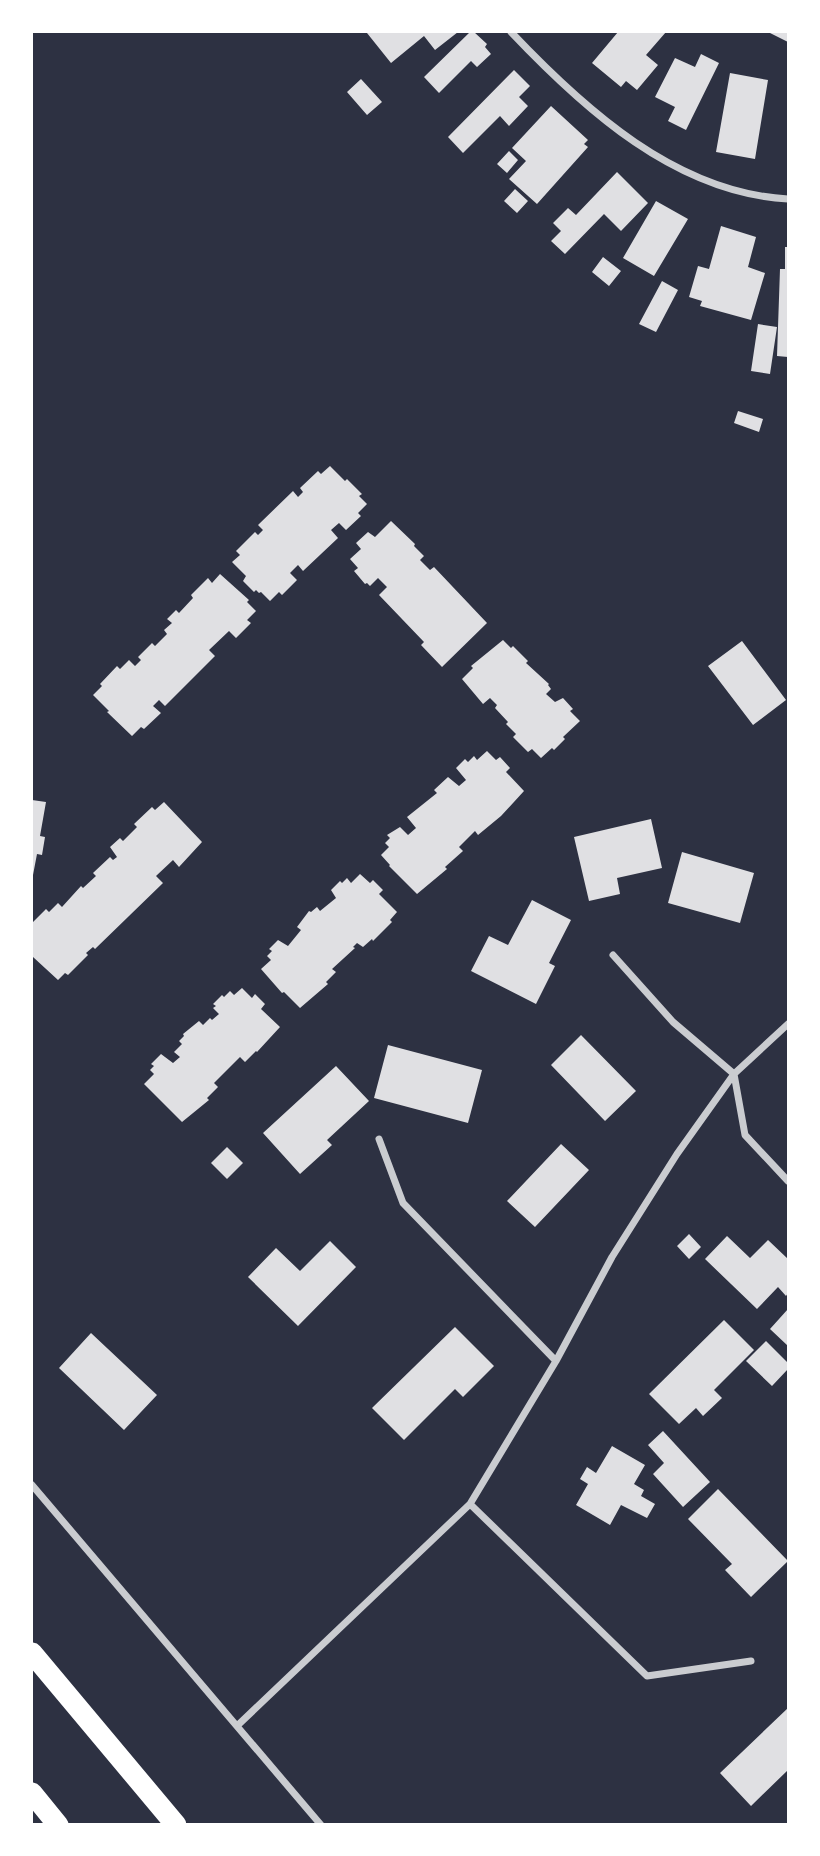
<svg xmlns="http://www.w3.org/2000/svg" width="820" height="1856" font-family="Rubik,sans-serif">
	<rect width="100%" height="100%" fill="#2d3142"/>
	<!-- building -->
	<path fill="#e0e0e3" d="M369 32H458L435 50 424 36 391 63 367 33Z
		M470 32H474L487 44 485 47 491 54 477 67 471 61 439 93 424 77Z
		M618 32H666L646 55 658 65 637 90 626 81 621 87 592 63Z
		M768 32H788V42Z
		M701 54 719 63 686 130 668 121 675 107 655 97 675 58 695 67Z
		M514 70 530 86 519 97 528 106 509 126 500 116 463 153 448 137Z
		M730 73 768 80 755 159 716 152Z
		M361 79 382 102 367 115 347 92Z
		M551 106 588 140 584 144 588 147 537 204 509 179 526 161 512 148Z
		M509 151 518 160 507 173 497 164Z
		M617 172 648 203 621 231 604 214 565 254 551 241 561 231 553 223 568 208 576 215Z
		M515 189 528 201 517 213 504 201Z
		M656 201 688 219 654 276 623 258Z
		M721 226 756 237 748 267 765 273 751 320 700 306 702 301 689 297 698 266 709 269Z
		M785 247H788V357L777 356 780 269H785Z
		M603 257 621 271 609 286 592 272Z
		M662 281 678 290 656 332 639 324Z
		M758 324 777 327 770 374 751 371Z
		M738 411 763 419 759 432 734 423Z
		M330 466 345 481 347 479 362 494 359 496 367 504 358 513 361 516 346 530 339 523 331 530 338 538 303 571 298 565 290 573 297 580 282 595 279 592 270 601 261 592 259 593 256 590 254 592 243 581 246 576 232 562 240 555 236 551 255 532 258 535 263 530 258 525 293 491 298 497 303 492 300 488 318 471 321 474Z
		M391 521 415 544 414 546 424 556 420 560 430 570 434 567 487 623 442 667 421 645 424 642 379 595 387 587 378 578 370 586 367 583 365 584 354 571 358 568 350 559 361 549 356 543 368 532 375 537Z
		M220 574 249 600 247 602 256 611 247 620 251 623 236 638 229 631 209 650 215 656 165 706 159 700 153 706 161 713 144 729 141 727 132 736 107 712 109 711 93 695 102 686 100 684 117 666 120 669 129 660 135 666 141 660 138 657 152 643 155 646 167 634 164 630 172 623 167 619 176 610 179 613 193 598 191 595 208 578 212 583Z
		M503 640 511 648 513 646 528 661 526 663 549 684 548 685 551 689 546 694 555 702 563 698 573 709 570 711 580 721 563 737 565 739 554 750 552 748 541 758 532 749 528 752 513 737 516 734 506 724 508 722 495 708 497 705 490 698 483 704 462 679 473 668 471 666Z
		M742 641 786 700 753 725 708 666Z
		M487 751 496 760 500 757 510 768 506 772 524 791 501 816 478 835 475 831 459 847 463 851 445 867 447 869 417 894 389 866 390 865 381 855 389 847 385 843 390 838 387 835 400 827 408 835 416 828 407 817 437 793 434 790 448 777 459 786 466 780 456 768 465 759 468 762 474 756 477 760Z
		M32 800 46 802 40 836 45 837 42 855 37 854 33 875Z
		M164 802 202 842 179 867 173 860 156 876 163 883 95 949 93 947 86 953 88 955 68 975 65 973 58 980 33 957 32 923 46 909 49 912 58 903 62 907 81 886 83 888 96 876 93 873 110 857 113 860 117 857 110 847 120 838 123 841 137 827 134 824 152 807 155 810Z
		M651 819 662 868 617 878 620 894 589 901 574 837Z
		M682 852 754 873 740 923 668 903Z
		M360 874 370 883 373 880 383 890 379 894 397 912 390 920 392 922 373 941 372 939 363 947 357 943 353 947 355 948 332 969 336 972 326 982 328 984 300 1008 284 992 282 993 261 969 271 960 267 956 272 951 269 949 278 940 288 946 301 930 297 927 309 911 311 912 317 907 320 911 336 898 331 890 340 881 342 883 347 878 351 883Z
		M532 900 571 920 549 963 555 966 536 1004 471 971 489 936 508 945Z
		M242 988 252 998 255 994 265 1004 261 1009 280 1027 257 1052 256 1051 245 1062 240 1057 214 1083 218 1087 207 1098 209 1100 182 1122 144 1084 154 1074 150 1070 154 1066 151 1064 161 1054 173 1063 180 1057 174 1052 182 1044 179 1041 184 1036 183 1034 199 1021 203 1025 210 1018 212 1020 219 1014 213 1008 216 1006 213 1004 222 995 224 997 230 991 234 995Z
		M581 1035 636 1091 605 1121 551 1065Z
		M388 1045 482 1070 468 1123 374 1098Z
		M336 1066 369 1101 327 1140 332 1145 300 1174 263 1133Z
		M561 1144 589 1170 535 1227 507 1201Z
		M227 1147 243 1163 227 1179 211 1163Z
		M689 1234 701 1247 689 1259 677 1246Z
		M727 1236 750 1258 768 1240 788 1259V1293L786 1296 778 1287 757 1309 705 1259Z
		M330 1241 356 1267 298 1326 248 1277 276 1248 300 1271Z
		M788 1309V1346L770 1329Z
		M724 1320 754 1350 714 1390 722 1398 703 1416 696 1408 679 1424 649 1394Z
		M455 1327 494 1366 463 1397 455 1389 404 1440 372 1408Z
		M91 1333 157 1395 124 1430 59 1368Z
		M766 1341 788 1363V1369L772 1386 746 1361Z
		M663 1431 710 1482 683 1507 653 1474 664 1463 648 1445Z
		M612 1446 645 1465 634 1484 644 1490 641 1496 655 1504 647 1518 621 1505 610 1525 576 1505 588 1484 580 1479 587 1467 596 1473Z
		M718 1489 788 1561 751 1597 725 1570 732 1564 688 1519Z
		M788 1708V1770L751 1806 720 1773Z"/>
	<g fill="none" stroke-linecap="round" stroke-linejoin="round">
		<!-- minor -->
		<path stroke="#caccd0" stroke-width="7" d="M511 32C584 109 676 193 788 199
			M613 955 673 1022 734 1074 745 1135 788 1181
			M379 1139 403 1203 556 1361
			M32 1485 321 1825
			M470 1504 647 1676 751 1661
			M238 1725 470 1504 556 1361 612 1257 677 1154 734 1074 788 1024"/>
		<!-- motorway -->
		<path stroke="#fff" stroke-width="21" d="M32 1653 176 1825
			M32 1793 58 1825"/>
	</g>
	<!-- border -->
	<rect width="820" height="1856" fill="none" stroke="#ffffff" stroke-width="66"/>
</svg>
